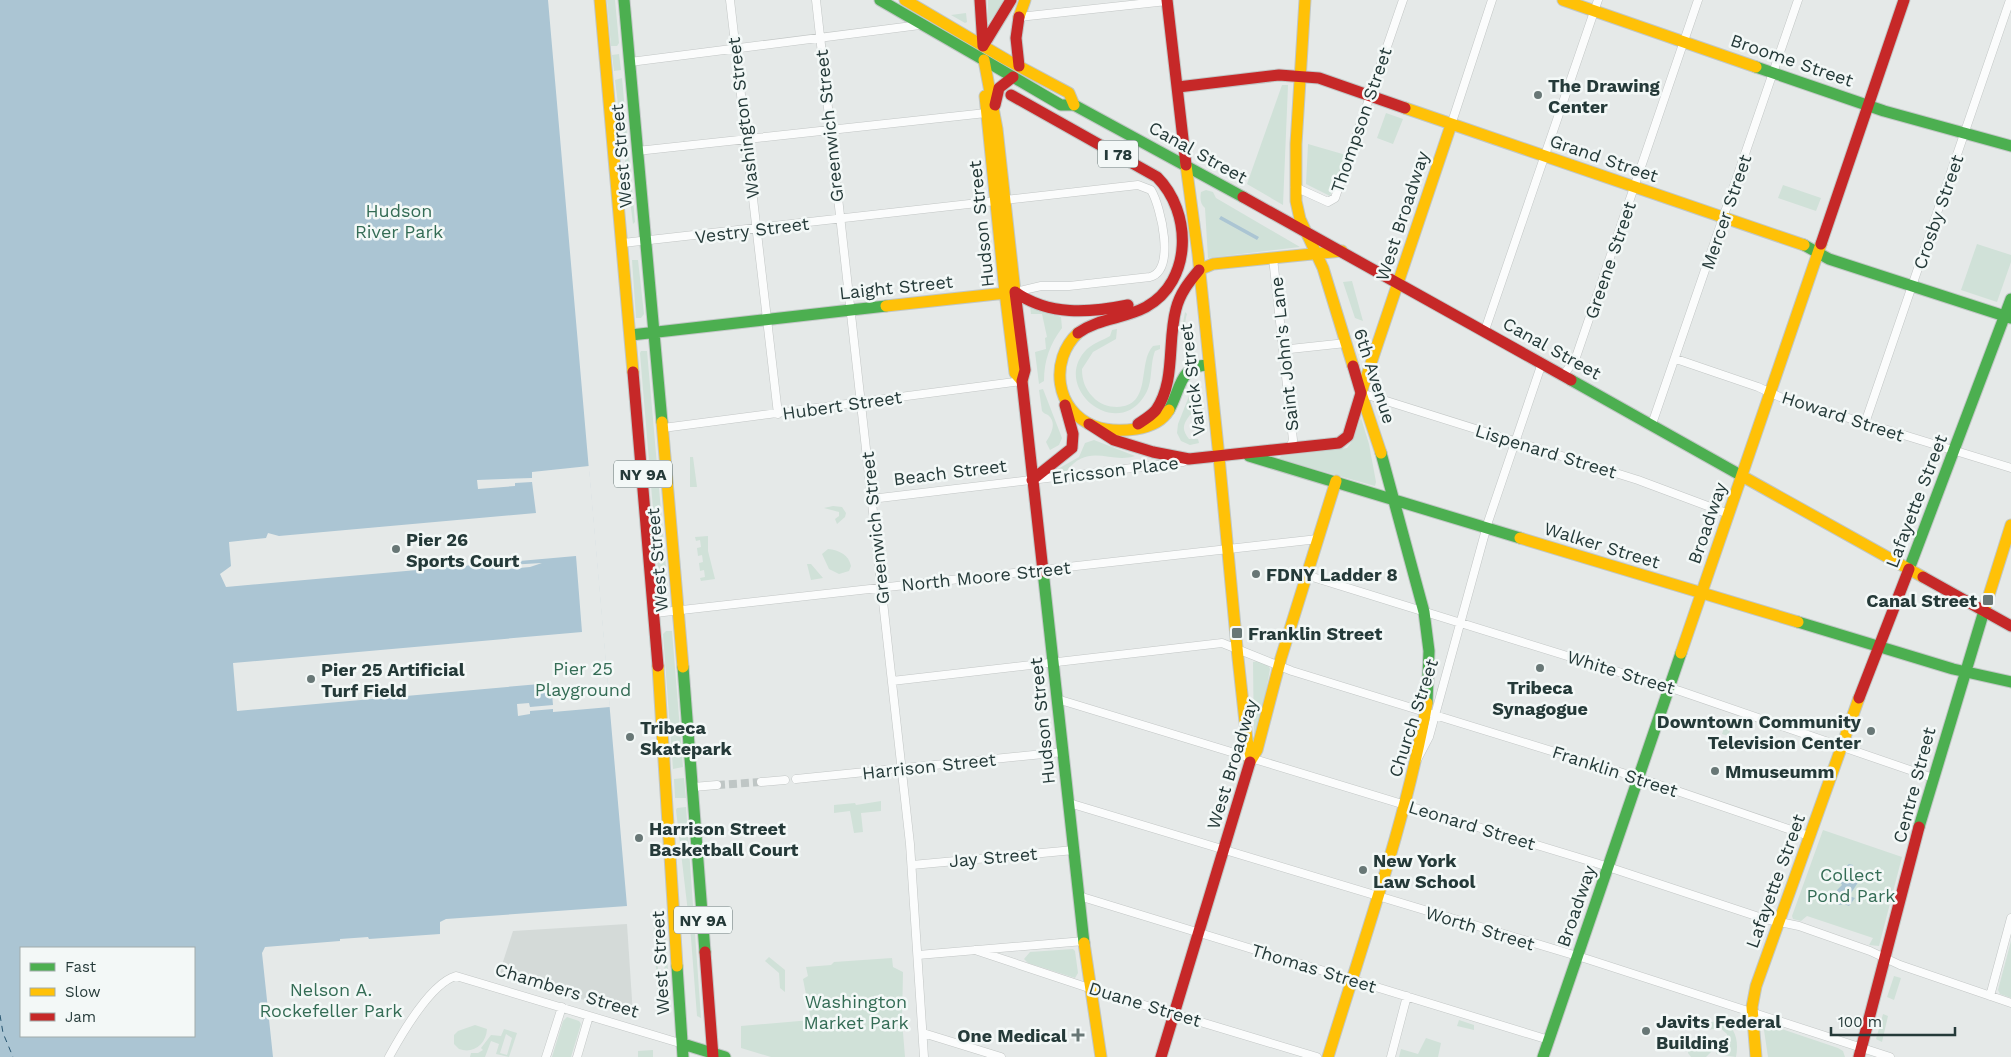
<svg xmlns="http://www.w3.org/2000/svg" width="2011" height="1057" font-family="'Work Sans',sans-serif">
	<rect width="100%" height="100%" fill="#e5e9e8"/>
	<!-- built -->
	<path fill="#d4dad8" d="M627 924 633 1015 499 974 513 931Z"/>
	<!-- green -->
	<path fill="#d0e1d8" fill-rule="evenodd" d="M607 0H615L619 43 617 46H611Z
		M988 0H1006L988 23Z
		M966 13 967 22 965 23 951 15Z
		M619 54 621 70 614 71 612 55Z
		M622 78 635 222 633 224 615 80Z
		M1282 85H1288L1283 205 1247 184Z
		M1386 113 1403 119 1393 144 1377 138Z
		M1308 144 1346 155 1330 196 1306 184Z
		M1783 185 1821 198 1816 211 1778 198Z
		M1206 190 1213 192 1216 198 1300 247 1208 258 1205 208C1200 204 1200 198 1201 192Z
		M1977 244 2011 255V262L1997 302 1961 290Z
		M632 260H638L644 314 641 318H636Z
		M1352 281 1363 321 1355 318 1343 282Z
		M1030 306 1061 317 1062 328C1050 344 1044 360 1044 381L1039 384 1035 352 1046 349 1045 338 1047 337 1042 314H1031Z
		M1185 312 1187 314C1182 329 1190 337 1191 351L1194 354H1192L1189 351 1182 329Z
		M1117 329 1116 339 1093 352 1082 369C1082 380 1085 389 1093 397 1099 404 1109 407 1117 407 1153 406 1137 363 1153 346L1160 345V349L1155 351C1149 367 1154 384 1143 398 1114 440 1050 386 1087 349 1094 343 1103 340 1110 336L1112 330Z
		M641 351H647L668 591 666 593H660L640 353Z
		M1193 386 1196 409 1191 415H1190C1182 425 1182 430 1189 439H1198L1199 443 1190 445 1181 441 1177 433 1178 424Z
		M1043 389 1062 438 1059 445 1050 450 1046 442C1050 436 1058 423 1048 415 1046 414 1043 413 1042 411L1039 390Z
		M1361 418 1369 444 1376 482 1375 486 1279 459 1281 456 1347 448 1353 440Z
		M1094 440 1135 456C1110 464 1088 442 1066 472L1056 473V470L1079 457 1085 443Z
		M690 457H693L697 487H690Z
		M833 506 842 507 846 513 845 517 837 524 835 519 839 516V512L824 508Z
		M708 536V551L715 579 701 581 700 578 705 577 704 570 700 571 699 563 703 562 702 555 698 556 697 548 701 547 700 540 696 541 695 537Z
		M828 549C839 550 849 555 851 566L849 571 839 574 829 569 822 554Z
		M807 564H811L823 578 811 580Z
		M666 631H672L683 767 673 769 663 634Z
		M1257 661 1268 665 1270 669 1256 747H1254L1253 662Z
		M1723 717 1734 720 1728 736 1722 734 1725 725 1720 723 1723 720Z
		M684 778 686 798H675L674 779Z
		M881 801V811L861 813 863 832 854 833 850 811 834 813V805L855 803 856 805Z
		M686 807 701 1018 697 1016 691 938 676 810 677 808Z
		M1823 830 1902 857 1879 946 1869 945 1873 938 1807 916 1801 921 1793 919 1792 916Z
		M653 916H655L660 1004 658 1003Z
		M661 916 665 919 670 1007 667 1006Z
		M2011 941V998L2000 994 1998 990Z
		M1073 949 1075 951 1078 973 1075 978 1028 963 1024 959 1030 952Z
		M769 957 785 970V992L780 988 779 973 765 961Z
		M892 958 893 967 903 972 902 1020 905 1057H771L741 1048V1026L811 1020 803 979 808 976 806 967 831 965 834 962Z
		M1894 976 1901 978 1894 1000 1887 997Z
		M1883 1014 1888 1016 1882 1042 1876 1039Z
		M567 1017 579 1021 581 1024 571 1057H552L563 1021Z
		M1459 1020 1474 1025V1030L1457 1026Z
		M1719 1020C1736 1025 1739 1041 1736 1057L1716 1054 1718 1049 1727 1042V1034L1720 1028 1707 1030 1705 1027 1709 1023Z
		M475 1025 487 1029C486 1045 473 1054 459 1049L454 1044V1035L458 1031Z
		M1770 1025 1838 1048 1843 1051 1845 1057H1768L1764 1030 1766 1026Z
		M504 1029 517 1033 509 1057 496 1054 499 1044 491 1041 485 1057H470L471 1053H478L483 1050 481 1048 491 1035 501 1036ZM506 1034 512 1038 507 1055 500 1053Z
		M1698 1033 1702 1036 1697 1045 1698 1049 1713 1045 1712 1051 1706 1057H1691L1688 1053 1689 1044Z
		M1426 1038 1441 1043 1438 1057H1399L1401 1049 1418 1054Z
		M653 1050V1057H638V1051Z"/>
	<!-- water -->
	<path fill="#abc5d3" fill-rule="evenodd" d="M0 0H548L627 906 446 919 440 922V934L369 939 368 937 340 939V941L265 947 262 953 273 1057H0ZM21 948H194V1036H21Z
		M1221 216 1259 237 1257 240 1219 219Z
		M1849 864 1853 865 1852 873 1863 875 1849 896 1855 898 1849 906 1844 904 1839 905 1832 898 1839 896 1837 890 1842 885 1838 877 1839 875 1842 876 1843 869Z"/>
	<!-- pier -->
	<path fill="#e5e9e8" d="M589 466 610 707 553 712V709L530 711V714L518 716 517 704 529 703 530 707 553 705 551 683 237 711 233 663 582 632 576 556 226 587 220 574 231 566 229 542 266 538 268 533 279 536 536 513 532 482 515 483V486L478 489 477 480 532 478V472Z
		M542 563 530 567 507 569V565Z"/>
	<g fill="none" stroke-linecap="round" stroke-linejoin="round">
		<!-- ferry -->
		<path stroke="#26546f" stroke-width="1" stroke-dasharray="6 5" stroke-linecap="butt" d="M0 1015 3 1033 13 1057"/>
		<!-- street-tunnel -->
		<path stroke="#bfc6c5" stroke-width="8" stroke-dasharray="8 4" stroke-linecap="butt" d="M717 785 761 782"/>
		<defs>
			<path id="street" d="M730 0 778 414
				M816 0 910 844 924 1057
				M1019 17 1167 1
				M630 62 920 25
				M1451 125 1492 0
				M637 151 986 113
				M1295 187 1328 202 1335 198 1403 0
				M623 243 1138 185 1151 190C1161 207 1176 270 1150 277L1069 286H1041L1015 292
				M1273 258 1293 440 1290 448
				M1485 330 1598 0
				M1284 353 1290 349 1346 343
				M1676 359 1758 387 1780 397 2011 468
				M1564 374 1575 360 1698 0
				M1361 393 1638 480 1729 514
				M1865 423 2010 0
				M1652 424 1798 0
				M663 428 1022 381
				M871 499 1183 462
				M1306 575 1680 691 1933 778
				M655 613 1318 539
				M892 681 1222 643 1292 671 1639 778 1809 836
				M1057 699 1596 863 1765 919 1799 926 1870 951 1900 965 2011 1003
				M1417 760 1429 737 1488 522 1542 363
				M796 779 1063 752
				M761 782 785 780
				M693 787 717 785
				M1069 803 1587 959 1890 1057
				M912 865 1074 850
				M1079 896 1549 1040
				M975 950 1101 992 1317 1057
				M918 955 1084 941
				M1990 996 2011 918
				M923 1033 1001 1057
				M389 1057C401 1035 431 983 456 976L683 1044
				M546 1057 562 1007
				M577 1057 589 1016
				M1391 1057 1407 996"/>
			<path id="fast" d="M624 0 662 422
				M880 0 984 60
				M984 60 1061 105H1074L1243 197
				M1756 67 1884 111 2011 146
				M1804 245 1829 259 2011 318
				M631 335 886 306
				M1571 380 1742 476
				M1169 410C1181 389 1179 366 1208 365
				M1381 453 1424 612 1429 651 1427 703
				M1249 456 1520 538
				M1909 569 2011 299
				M1043 571 1084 943
				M1798 622 1953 669 2011 682
				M683 667 705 952
				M1919 827 1984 611
				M677 966 683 1057
				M683 1044 725 1057
				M1543 1057 1681 653"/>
			<path id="slow" d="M600 0 633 372
				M905 0 1007 60 1069 93 1074 105
				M1305 0 1296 144V201L1300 219 1323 268 1353 366
				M1563 0 1756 67
				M1019 17 1025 0
				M985 96 1005 292
				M1405 108 1804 245
				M1186 165 1198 254 1219 457
				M1199 270 1213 264 1342 251
				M1005 292 1015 373 1022 381
				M886 306 1015 292 997 129 984 60
				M1078 333C1049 360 1055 411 1094 426 1107 431 1122 431 1136 429 1149 427 1162 422 1169 410
				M662 422 683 667
				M1381 453 1361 393 1451 125
				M1219 457 1238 658 1247 740 1251 757
				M1742 476 1923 577
				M1520 538 1798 622
				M1984 611 2011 525
				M1681 653 1821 244
				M658 666 677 966
				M1250 762 1257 750 1281 658 1336 481
				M1084 943 1101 1057
				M1328 1057C1363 941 1406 822 1427 703
				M1756 1057 1752 1007 1756 986 1859 698"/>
			<path id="jam" d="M980 0 983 46
				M1167 0 1186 165
				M1019 17 1016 38 1019 66
				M983 46 1011 0
				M1178 87 1279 75 1319 78 1405 108
				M1011 95 1157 177C1192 212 1193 281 1146 307 1124 319 1099 318 1078 333
				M995 105 999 88 1013 77
				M1243 197 1571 380
				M1821 244 1904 0
				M1015 292 1025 370 1022 381 1043 571
				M1015 292C1049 316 1089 313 1128 305
				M633 372 658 666
				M1089 424 1114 440 1153 452 1189 459 1339 443 1348 436 1361 393 1353 366
				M1138 424C1144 420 1152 415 1156 410 1176 381 1167 342 1176 309 1180 293 1189 282 1199 270
				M1032 480 1072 448 1073 434 1065 405
				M1923 577 2011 626
				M1859 698 1909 569
				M705 952 713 1057
				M1161 1057 1250 762
				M1859 1057 1919 827"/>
		</defs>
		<!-- street casing -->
		<use href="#street" stroke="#c2c6c5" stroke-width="9"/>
		<!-- fast casing -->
		<use href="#fast" stroke="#c1c7c6" stroke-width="13"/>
		<!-- slow casing -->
		<use href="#slow" stroke="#c1c7c6" stroke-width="13"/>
		<!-- jam casing -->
		<use href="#jam" stroke="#c1c7c6" stroke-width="13"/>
		<!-- street -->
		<use href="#street" stroke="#fbfcfc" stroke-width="8"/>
		<!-- fast -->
		<use href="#fast" stroke="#4caf50" stroke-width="11"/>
		<!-- slow -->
		<use href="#slow" stroke="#ffc107" stroke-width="11"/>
		<!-- jam -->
		<use href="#jam" stroke="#c62828" stroke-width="11"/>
	</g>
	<!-- markers -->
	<g fill="#687776" stroke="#f3f8f7" stroke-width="2">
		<circle cx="1538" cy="95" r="5"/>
		<circle cx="396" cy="549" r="5"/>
		<circle cx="1256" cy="574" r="5"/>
		<rect x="1982" y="594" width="12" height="12" rx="2.5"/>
		<rect x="1231" y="627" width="12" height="12" rx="2.5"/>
		<circle cx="1540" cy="668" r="5"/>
		<circle cx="311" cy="679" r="5"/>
		<circle cx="1871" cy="731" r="5"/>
		<circle cx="630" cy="737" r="5"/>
		<circle cx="1715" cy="771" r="5"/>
		<circle cx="639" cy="838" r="5"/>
		<circle cx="1363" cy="870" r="5"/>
		<circle cx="1646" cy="1031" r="5"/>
		<path d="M1075.5 1027.5h5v5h5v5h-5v5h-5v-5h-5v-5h5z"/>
	</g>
	<g text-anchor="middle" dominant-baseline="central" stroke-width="5" stroke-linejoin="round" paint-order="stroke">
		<!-- shield labels -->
		<g fill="#f3f8f7" stroke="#637372" stroke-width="1">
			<rect x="1098" y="140.5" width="40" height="27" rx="4"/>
			<rect x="614" y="460.5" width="58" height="27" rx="4"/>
			<rect x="674" y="906.5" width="58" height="27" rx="4"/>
		</g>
		<g font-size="16" font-weight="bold" fill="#253a39">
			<text x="1118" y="154">I 78</text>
			<text x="643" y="474">NY 9A</text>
			<text x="703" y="920">NY 9A</text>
		</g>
		<!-- street labels -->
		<g font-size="18" fill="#253a39" stroke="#f3f8f7">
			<text transform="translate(1792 60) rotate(19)">Broome Street</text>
			<text transform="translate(743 118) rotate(-97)">Washington Street</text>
			<text transform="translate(1361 120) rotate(-71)">Thompson Street</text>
			<text transform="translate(829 126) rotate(-96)">Greenwich Street</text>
			<text transform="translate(1198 152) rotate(29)">Canal Street</text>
			<text transform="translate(621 156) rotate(-95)">West Street</text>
			<text transform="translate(1604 158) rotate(19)">Grand Street</text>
			<text transform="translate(1726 212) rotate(-71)">Mercer Street</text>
			<text transform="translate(1938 212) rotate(-71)">Crosby Street</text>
			<text transform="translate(1402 216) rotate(-72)">West Broadway</text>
			<text transform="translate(981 224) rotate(-96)">Hudson Street</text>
			<text transform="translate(752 230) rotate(-7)">Vestry Street</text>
			<text transform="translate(1610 260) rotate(-71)">Greene Street</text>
			<text transform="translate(896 287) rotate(-6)">Laight Street</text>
			<text transform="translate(1552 348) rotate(29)">Canal Street</text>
			<text transform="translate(1284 354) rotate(-96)">Saint John's Lane</text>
			<text transform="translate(1375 376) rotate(72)">6th Avenue</text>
			<text transform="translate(1192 380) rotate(-97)">Varick Street</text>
			<text transform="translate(842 405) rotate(-8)">Hubert Street</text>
			<text transform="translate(1843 416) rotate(18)">Howard Street</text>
			<text transform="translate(1546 451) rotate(17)">Lispenard Street</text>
			<text transform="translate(1115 470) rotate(-7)">Ericsson Place</text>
			<text transform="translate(950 472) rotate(-7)">Beach Street</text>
			<text transform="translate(1916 501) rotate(-69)">Lafayette Street</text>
			<text transform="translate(1707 523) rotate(-71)">Broadway</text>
			<text transform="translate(875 528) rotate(-96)">Greenwich Street</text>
			<text transform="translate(1602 545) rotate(17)">Walker Street</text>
			<text transform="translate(657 560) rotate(-95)">West Street</text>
			<text transform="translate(986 576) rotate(-6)">North Moore Street</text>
			<text transform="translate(1621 672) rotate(17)">White Street</text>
			<text transform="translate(1413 718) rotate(-72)">Church Street</text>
			<text transform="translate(1042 721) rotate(-96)">Hudson Street</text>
			<text transform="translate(1232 764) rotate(-73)">West Broadway</text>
			<text transform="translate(929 766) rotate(-6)">Harrison Street</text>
			<text transform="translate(1615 771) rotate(18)">Franklin Street</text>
			<text transform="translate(1914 785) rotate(-75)">Centre Street</text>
			<text transform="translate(1472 825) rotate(17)">Leonard Street</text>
			<text transform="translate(993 857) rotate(-5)">Jay Street</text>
			<text transform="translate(1775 881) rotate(-70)">Lafayette Street</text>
			<text transform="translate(1576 906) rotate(-71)">Broadway</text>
			<text transform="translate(1480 928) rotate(17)">Worth Street</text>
			<text transform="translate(660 963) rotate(-93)">West Street</text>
			<text transform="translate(1314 968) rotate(17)">Thomas Street</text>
			<text transform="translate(567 990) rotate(17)">Chambers Street</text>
			<text transform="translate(1145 1004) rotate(17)">Duane Street</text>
		</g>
		<!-- poi labels -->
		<g font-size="18" font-weight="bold" fill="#253a39" stroke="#f3f8f7" text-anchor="start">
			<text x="1548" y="85">The Drawing<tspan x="1548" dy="21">Center</tspan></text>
			<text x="406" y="539">Pier 26<tspan x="406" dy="21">Sports Court</tspan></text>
			<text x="1266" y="574">FDNY Ladder 8</text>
			<text x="1977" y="600" text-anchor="end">Canal Street</text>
			<text x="1248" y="633">Franklin Street</text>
			<text x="321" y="669">Pier 25 Artificial<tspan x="321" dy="21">Turf Field</tspan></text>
			<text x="1540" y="687" text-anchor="middle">Tribeca<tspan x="1540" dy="21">Synagogue</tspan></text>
			<text x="1861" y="721" text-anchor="end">Downtown Community<tspan x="1861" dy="21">Television Center</tspan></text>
			<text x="640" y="727">Tribeca<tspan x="640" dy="21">Skatepark</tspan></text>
			<text x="1725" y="771">Mmuseumm</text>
			<text x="649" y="828">Harrison Street<tspan x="649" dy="21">Basketball Court</tspan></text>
			<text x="1373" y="860">New York<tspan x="1373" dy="21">Law School</tspan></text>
			<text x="1656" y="1021">Javits Federal<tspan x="1656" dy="21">Building</tspan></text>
			<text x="1067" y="1035" text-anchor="end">One Medical</text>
		</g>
		<!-- park labels -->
		<g font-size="18" fill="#346c55" stroke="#f3f8f7">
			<text x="399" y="210">Hudson<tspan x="399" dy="21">River Park</tspan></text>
			<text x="583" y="668">Pier 25<tspan x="583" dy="21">Playground</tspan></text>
			<text x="1851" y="874">Collect<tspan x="1851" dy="21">Pond Park</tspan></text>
			<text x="331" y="989">Nelson A.<tspan x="331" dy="21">Rockefeller Park</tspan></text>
			<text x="856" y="1001">Washington<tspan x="856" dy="21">Market Park</tspan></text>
		</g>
	</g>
	<!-- legend -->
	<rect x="20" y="947" width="175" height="90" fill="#f3f8f7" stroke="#a1acab"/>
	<rect x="30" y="963" width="25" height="8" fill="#4caf50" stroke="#a1acab"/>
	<text x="65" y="972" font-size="15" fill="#253a39">Fast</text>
	<rect x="30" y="988" width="25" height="8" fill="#ffc107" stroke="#a1acab"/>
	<text x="65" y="997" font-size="15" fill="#253a39">Slow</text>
	<rect x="30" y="1013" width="25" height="8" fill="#c62828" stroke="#a1acab"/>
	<text x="65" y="1022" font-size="15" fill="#253a39">Jam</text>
	<!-- scale -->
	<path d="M1831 1027v8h124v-8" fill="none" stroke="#253a39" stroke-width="2.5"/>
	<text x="1838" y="1027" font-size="15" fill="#253a39" stroke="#f3f8f7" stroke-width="4" paint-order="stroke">100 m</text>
</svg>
